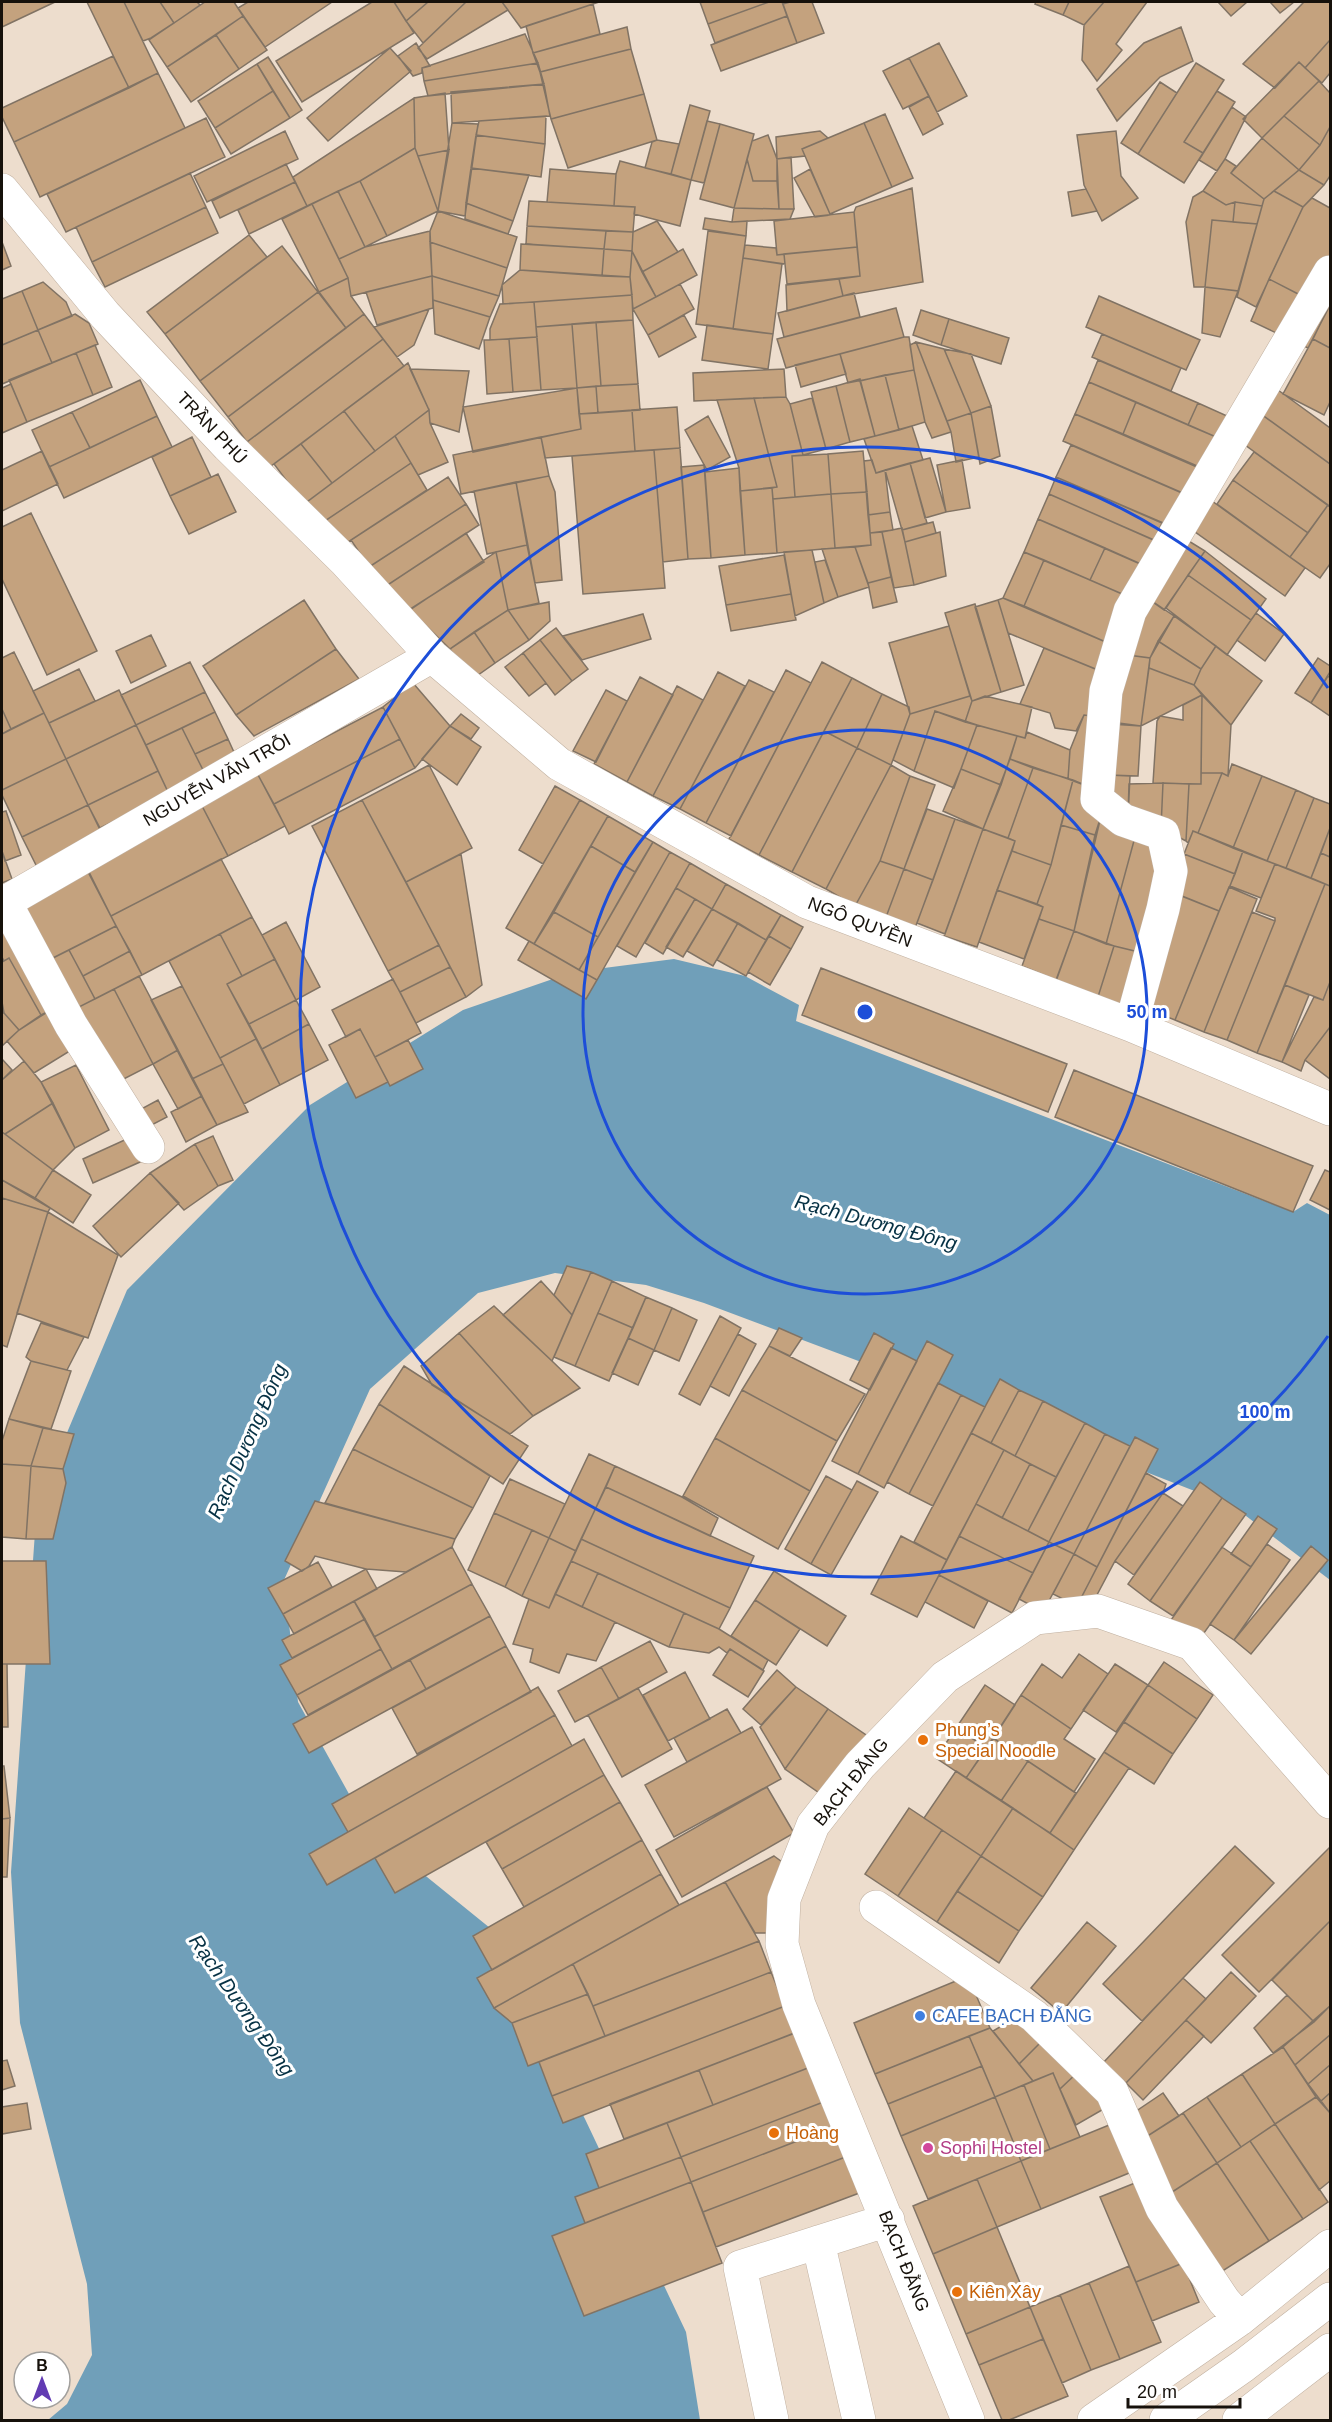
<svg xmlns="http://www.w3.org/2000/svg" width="1332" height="2422" font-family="Helvetica,sans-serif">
	<rect width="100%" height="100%" fill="#edddcd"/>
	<!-- water -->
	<path fill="#709fb9" d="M674 959 745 976 799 1005 796 1021 1293 1212 1307 1203 1330 1215V1580L1233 1506 949 1395 704 1303 646 1285 555 1273 478 1293 370 1389 284 1580 298 1702 369 1830 490 1928 585 2119 686 2332 700 2420H48L67 2404 92 2355 87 2284 20 2023 11 1872 37 1504 127 1290 310 1105 463 1010 573 972Z"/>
	<!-- building -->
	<path fill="#c4a27e" stroke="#817364" stroke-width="1.5" d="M2 2H55L2 27Z
		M87 2H124L158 73 129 88Z
		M124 2H160L174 23 151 38 143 41Z
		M160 2H197L200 5 174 23Z
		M205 2H234L243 16 167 67 149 40Z
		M248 2H332L265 47 238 8Z
		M372 2H394L414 33 302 102 276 61Z
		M394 2H428L406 21Z
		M428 2H466L423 43 406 21Z
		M466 2H502L508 10 427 59 418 48Z
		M502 2H599L521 28Z
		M700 2H769L708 24Z
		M769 2H782L787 16 715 43 708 24Z
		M790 2H812L824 33 797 43 783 4Z
		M1036 2H1069L1063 15 1035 4Z
		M1069 2H1104L1084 25 1063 15Z
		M1104 2H1147L1116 44 1122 50 1097 81 1082 60 1084 25Z
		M1218 2H1247L1231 16Z
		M1270 2H1294L1280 13Z
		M1304 2H1330V40L1305 68 1299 62 1275 88 1243 64Z
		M593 4 600 34 533 53 526 26Z
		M243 16 267 50 239 69 216 35Z
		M787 16 797 43 721 71 711 45Z
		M627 27 631 49 540 72 533 53Z
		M1181 27 1193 61 1160 77 1117 121 1097 89 1144 43Z
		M525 34 538 63 424 81 422 68Z
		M216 35 239 69 191 102 167 67Z
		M1330 40V73L1322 83 1305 68Z
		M416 43 430 66 422 68V73L413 76 398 56Z
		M939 43 967 96 937 112 909 58Z
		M390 48 411 71 328 141 307 118Z
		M631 49 644 94 551 119 540 72Z
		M113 56 129 88 14 142 2 117V108Z
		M268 57 302 110 290 118 257 64Z
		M909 58 929 96 903 109 883 71Z
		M1299 62 1319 81 1262 138 1243 119Z
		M538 63 544 84 428 96 424 81Z
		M1196 63 1224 80 1184 142 1203 153 1184 183 1138 154Z
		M257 64 273 91 215 128 198 101Z
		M158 73 185 128 40 197 14 142Z
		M1319 81 1330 93V127L1320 145 1284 116Z
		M1160 82 1177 93 1138 154 1121 143Z
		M544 84 550 116 452 123 451 92Z
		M273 91 290 118 231 154 215 128Z
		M1217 91 1235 102 1203 153 1184 142Z
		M445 93 449 150 418 156 415 148 414 98Z
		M644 94 657 140 568 168 551 119Z
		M929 96 943 124 923 135 909 107Z
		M414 98 415 148 360 181 307 206 293 177Z
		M690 105 710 111 691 180 671 174Z
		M1232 107 1246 117 1225 159 1217 171 1199 160Z
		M885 114 913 178 892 187 864 123Z
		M546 116 545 144 476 135 479 121Z
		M1284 116 1320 145 1299 170 1262 138Z
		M206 118 225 157 66 232 47 194Z
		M707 121 720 124 704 183 691 180Z
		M452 123 478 124 465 216 438 211Z
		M864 123 892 187 830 214 802 149Z
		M720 124 754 134 734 208 700 199Z
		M1330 127V176L1324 185 1299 170 1320 145Z
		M285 131 298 159 207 202 194 176Z
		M820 131 828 138 802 149 805 156 777 159 776 137Z
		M1116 131 1121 176 1138 198 1102 221 1084 185 1077 135Z
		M476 135 545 144 541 177 471 168Z
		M768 135 777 159V181H753L747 159 752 141Z
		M1262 138 1299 170 1264 199 1231 173Z
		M657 140 679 144 671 174 645 168 652 142Z
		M415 148 438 211 387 236 360 181Z
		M449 150 438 211 418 156Z
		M791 157 794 209H779L777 159Z
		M747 159 753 181H777L779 209 734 208Z
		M1225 159 1236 166 1231 173 1264 199 1262 206 1235 202 1226 205 1203 191Z
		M620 161 691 180 680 226 634 214 635 207 614 206 616 174Z
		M286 164 295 182 220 218 212 201Z
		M471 168 529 175 513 221 466 203Z
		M550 169 616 174 614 206 547 202Z
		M810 169 830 214V215L815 217 794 178Z
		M1299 170 1324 185 1303 207 1274 191Z
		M190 173 206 207 92 262 76 227Z
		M360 181 387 236 365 247 338 191Z
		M295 182 307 206 249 234 238 210Z
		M912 188 923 282 843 296 839 279 860 276 854 212 856 207Z
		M1086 189 1097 211 1072 216 1068 192Z
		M338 191 365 247 339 259 312 204Z
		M1203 191 1226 205 1235 202 1233 222 1212 220 1205 287H1194L1186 222 1193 197Z
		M1274 191 1303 207 1256 307 1237 297 1264 199Z
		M1312 198 1330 208V281L1319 305 1269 279 1303 207Z
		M529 201 635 207 633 232 527 226Z
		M1235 202 1262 206 1257 224 1233 222Z
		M466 203 513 221 508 234 465 219Z
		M312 204 348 278 319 292 282 219Z
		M206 207 218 233 105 287 92 262Z
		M734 208 779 209H794L790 219 732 222Z
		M438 211 517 237 507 268 430 242V231Z
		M854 212 857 247 777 255 774 221Z
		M705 218 732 222 747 221 746 236 703 229Z
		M1212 220 1257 224 1238 291 1205 287Z
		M657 221 678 252 642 272 632 251 633 232Z
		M527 226 606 231 604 249 526 244Z
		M430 231 432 276 351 296 348 278 339 259 365 247Z
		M606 231 633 232 632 251 604 249Z
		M708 231 746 236 733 329 696 324Z
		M249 235 267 257 165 334 147 312Z
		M2 242 11 266 2 270Z
		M430 242 507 268 499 296 432 276Z
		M521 244 604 249 602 276 520 270Z
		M745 245 776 248 777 255 784 254 785 264 743 258Z
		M282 246 318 292 200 381 165 334Z
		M857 247 860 276 787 284 784 254Z
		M604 249 632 251 630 277 602 276Z
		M683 249 697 275 656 297 642 272Z
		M632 251 656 297 633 309 630 277Z
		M743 258 782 264 773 334 733 329Z
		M520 270 630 277 632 295 503 304 502 285Z
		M432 276 499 296 490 317 433 300Z
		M432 276 433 308 377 325 366 292Z
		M348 278 351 296 364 314 346 328 319 292Z
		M839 279 843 296 787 311 786 285Z
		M1269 279 1328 309 1308 348 1251 321Z
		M43 282 66 302 72 316 38 330 22 291Z
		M680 284 694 309 648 335 633 309Z
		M1205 287 1238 291 1220 337 1202 333Z
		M22 291 38 330 2 345V299Z
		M318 292 346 328 228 417 200 381Z
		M854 293 860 317 784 337 778 313Z
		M632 295 633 320 536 327 534 302Z
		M1099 296 1200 340 1186 370 1086 327Z
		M433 300 490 317 479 349 435 334Z
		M534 302 537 337 490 340V329L500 304Z
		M1330 304V348L1313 339Z
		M896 308 904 337 786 368 777 339Z
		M429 309 414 345 397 357 374 327Z
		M921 310 949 319 941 345 913 335Z
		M75 314 89 323 98 344 52 363 38 330Z
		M364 314 383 339 247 442 228 417Z
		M684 315 696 337 659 357 648 335Z
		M949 319 1009 338 1001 364 941 345Z
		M633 320 638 384 601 386 596 322Z
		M596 322 601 386 577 388 572 324Z
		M572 324 577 388 541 390 536 327Z
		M707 325 773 334 768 369 702 360Z
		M38 330 52 363 2 384V345Z
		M1102 334 1181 368 1171 391 1092 357Z
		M537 337 541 390 513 392 509 339Z
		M904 337H909L914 370 848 383 840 354Z
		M383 339 404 366 267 469 247 442Z
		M509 339 513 392 487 394 484 340Z
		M1313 339 1330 348V402L1324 415 1283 394Z
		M916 342 944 349 971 413 947 421Z
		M916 342 951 432 932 438 925 422 914 370 910 345Z
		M95 345 112 387 93 395 76 353Z
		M944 349 971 354 991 406 971 413Z
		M76 353 93 395 27 422 9 380Z
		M840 354 846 374 801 387 795 365Z
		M1098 360 1198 403 1188 425 1089 382Z
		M408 363 429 410 375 451 344 411Z
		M410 369 469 371 459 432 430 423 429 410Z
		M784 369 786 397 694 401 693 373Z
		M914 370 925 422 899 430 885 375Z
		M885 375 899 430 875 436 860 381Z
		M860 379 875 436 850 442 836 386Z
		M140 380 157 416 90 448 72 412Z
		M1089 382 1136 402 1123 434 1075 414Z
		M11 384 27 422 2 433V388Z
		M638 384 640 410 598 413 596 386Z
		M596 386 598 413 579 414 577 388Z
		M836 386 850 442 826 449 811 392Z
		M577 388 581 429 473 452 463 407Z
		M1278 390 1330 428V464L1261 414Z
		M786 397 790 404 803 455 792 456 795 497 773 499 772 488 777 487 754 398Z
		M754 398 777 487 740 491 739 468 717 400Z
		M812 398 826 449 803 455 790 404Z
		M1136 402 1232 444 1218 475 1123 434Z
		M1198 403 1245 424 1235 445 1188 425Z
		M991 406 1000 456 980 464 971 413Z
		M677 407 680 448 635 451 632 410Z
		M429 410 430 423 448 462 418 475 395 436Z
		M632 410 635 451 545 458 541 437 581 429 579 414Z
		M344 411 375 451 332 483 301 444Z
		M72 412 90 448 49 467 32 430Z
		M971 413 979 457 956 462 951 432 947 421Z
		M1075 414 1197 467 1185 494 1063 441Z
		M1261 414 1330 464V507L1241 442Z
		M157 416 172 447 64 498 49 467Z
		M708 416 730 457 707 470 685 430Z
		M912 426 923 460 876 473 864 439Z
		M395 436 411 463 322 523 307 502Z
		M192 437 211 477 170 496 152 457Z
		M541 437 549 476 461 494 453 455Z
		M301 444 332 483 304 504 274 464Z
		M1071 445 1182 493 1168 525 1056 477Z
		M680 448 688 559 663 562 654 450Z
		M654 450 665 588 583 594 572 456Z
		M42 451 58 484 2 511V470Z
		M863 451 867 492 831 494 828 454Z
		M1254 452 1328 505 1308 533 1233 480Z
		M828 454 831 494 795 497 792 456Z
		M930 458 946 512 925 518 910 463Z
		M872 460 876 473 885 470 890 512 868 515 864 461Z
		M962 460 970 508 946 512 937 465Z
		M411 463 427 490 342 546 322 523Z
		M910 463 927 523 902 530 885 470Z
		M704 465 711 558 688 559 681 467Z
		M739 468 745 555 711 558 705 472Z
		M218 474 236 512 189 534 170 496Z
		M549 476 555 492 562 580 535 583 516 482Z
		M448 477 466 504 369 567 351 540Z
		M1056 477 1162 523 1154 540 1049 494Z
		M1233 480 1308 533 1290 557 1217 504Z
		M516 482 527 545 487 554 474 491Z
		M772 488 777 553 745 555 740 491Z
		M867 492 871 545 835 548 831 494Z
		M831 494 835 548 777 553 773 499Z
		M1049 494 1158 542 1147 567 1038 519Z
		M1212 501 1305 568 1285 596 1191 529Z
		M466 504 479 525 383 588 369 567Z
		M1328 505 1330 507V564L1320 578 1290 557Z
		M890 512 893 530 870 533 868 515Z
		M31 513 97 651 47 675 2 579V527Z
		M1038 519 1105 548 1090 580 1024 552Z
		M933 522 936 533 905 542 902 530Z
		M902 528 914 585 894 588 882 532Z
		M882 532 891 577 868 583 855 547 871 545 870 533Z
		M940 532 946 576 914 585 905 542Z
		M1174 532 1205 551 1164 610 1140 593Z
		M466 533 484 562 401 615 383 588Z
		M527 545 539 603 508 610 496 552Z
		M855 547 869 587 838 597 822 549Z
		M1105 548 1143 565 1129 597 1090 580Z
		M812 550 824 603 795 616 784 552Z
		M1205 551 1266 599 1251 620 1188 575Z
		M496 552 508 610 450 649 410 610Z
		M1024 552 1044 560 1024 606 1003 598Z
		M784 555 791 594 726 605 719 566Z
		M825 560 838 597 824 603 815 562Z
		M1044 560 1129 597 1108 643 1024 606Z
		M1188 575 1251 620 1227 655 1166 608Z
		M891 577 897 602 873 608 868 583Z
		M791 594 796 620 731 631 726 605Z
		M1143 595 1174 616 1150 658 1120 654Z
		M1003 598 1108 643 1098 670 1008 633 998 600Z
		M304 600 336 649 236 715 203 666Z
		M998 600 1024 685 1001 692 975 607Z
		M549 602 550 621 529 640 508 610Z
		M975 604 1001 692 972 701 945 613Z
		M508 610 529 640 495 663 474 632Z
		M1256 613 1284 634 1265 661 1237 640Z
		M643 614 651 639 582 660 563 636Z
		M1174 616 1216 646 1201 669 1158 641Z
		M949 626 970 696 910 714 889 643Z
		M556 628 588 669 572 681 540 640Z
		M474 632 495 663 471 680 450 649Z
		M151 635 166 666 131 683 116 651Z
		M540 640 572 681 555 695 523 653Z
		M1158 641 1201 669 1194 685 1149 668 1150 658Z
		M1216 646 1262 681 1231 725 1194 685 1201 669Z
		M1044 648 1105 673 1097 717 1084 715 1076 731 1055 728 1050 713 1020 704Z
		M336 649 359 679 254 736 236 715Z
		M14 652 44 713 11 729 2 709V658Z
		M523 653 546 683 529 696 505 667Z
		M1120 654 1150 658 1141 726 1111 722Z
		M1318 658 1330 666V672L1311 703 1295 693Z
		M190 662 205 692 136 725 121 695Z
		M822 662 852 678 759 855 729 839Z
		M1149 668 1194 685 1202 695 1141 726Z
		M79 669 95 701 49 723 33 691Z
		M786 670 811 683 731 836 706 823Z
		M718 672 745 686 680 809 653 796Z
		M1328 676 1330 678V716L1311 703Z
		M640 677 673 695 627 782 594 764Z
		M852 678 882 694 857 748 824 731Z
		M749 680 774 692 706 823 680 809Z
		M413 683 450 726 415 768 383 707Z
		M677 686 703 700 653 796 627 782Z
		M119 690 136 725 66 759 49 723Z
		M606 690 627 701 596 762 573 751Z
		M205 692 215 712 146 745 136 725Z
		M882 694 909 707 910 714 891 765 857 748Z
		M1202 695 1201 784 1153 783 1157 721 1160 716 1183 720V705Z
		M1202 695 1231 725 1228 776 1222 773H1201Z
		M970 696 972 701 965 722 935 711 914 771 893 760 910 714Z
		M985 696 1032 707 1025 738 965 722 972 701Z
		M383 707 400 739 274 804 257 773Z
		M2 709 11 729 2 734Z
		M935 711 977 725 954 788 914 771Z
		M215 712 228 739 195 754 182 728Z
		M44 713 66 759 2 790V734Z
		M461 714 479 728 471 739 450 726Z
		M1084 715 1097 717 1092 788 1068 779 1070 750Z
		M1110 724 1141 726 1138 776 1108 775Z
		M136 725 158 771 88 805 66 759Z
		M977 725 1017 736 1001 785 961 769Z
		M450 726 481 747 457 785 422 759Z
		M182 728 206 776 169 794 146 745Z
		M824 731 857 748 792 872 759 855Z
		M1027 732 1070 750 1068 779 1010 759 1017 736 1025 738Z
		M228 739 238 761 206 776 195 754Z
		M400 739 415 768 289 834 274 804Z
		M857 748 891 765 826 889 792 872Z
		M66 759 88 805 22 837 2 795V790Z
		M1010 759 1033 768 1008 838 983 829Z
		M1232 764 1262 776 1233 848 1198 833 1222 773 1228 776Z
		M429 765 472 848 406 882 362 800Z
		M891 765 910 776 880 861 855 906 826 889Z
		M1033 768 1073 780 1051 865 1012 851 1015 841 1008 838Z
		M961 769 1001 785 983 829 943 811Z
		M158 771 169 794 100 828 88 805Z
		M257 773 285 826 228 856 200 802Z
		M1201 773H1222L1198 833 1193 831 1188 843 1186 841 1189 784H1201Z
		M1108 775 1130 776 1128 817 1105 776Z
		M910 776 935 785 904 869 880 861Z
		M1262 776 1296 790 1267 861 1233 848Z
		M1073 780 1092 788 1101 816 1095 835 1061 825Z
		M1163 783 1189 784 1186 841 1161 828Z
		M1163 783 1161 828 1128 817 1129 784Z
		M555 786 580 800 543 864 519 850Z
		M1296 790 1314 798 1286 868 1267 861Z
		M1314 798 1330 804V828L1311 878 1286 868Z
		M362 800 439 945 388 971 312 826Z
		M580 800 608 816 534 944 506 928Z
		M200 802 228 856 111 916 84 862Z
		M88 805 103 836 37 867 22 837Z
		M927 809 955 819 933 880 904 869Z
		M6 811 21 855 5 861 2 851V812Z
		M608 816 653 842 635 872 591 846Z
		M1101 816 1135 837 1106 944 1074 931Z
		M955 819 983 829 945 934 917 923Z
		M1061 825 1095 835 1074 931 1039 919 1043 907 1037 904 1051 865Z
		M1330 828V857L1321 853Z
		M983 829 1015 841 977 947 944 936Z
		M1193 831 1243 851 1235 874 1184 854Z
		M1135 837 1163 851 1147 954 1106 944Z
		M653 842 670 852 597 980 579 970Z
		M591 846 635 872 598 937 554 912Z
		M2 851 12 879 2 883Z
		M1012 851 1051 865 1037 904 997 890Z
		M1243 851 1275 864 1261 898 1230 886Z
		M670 852 690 863 636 957 617 946Z
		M1321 853 1330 857V886L1311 878Z
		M461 854 482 985 466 997 406 882Z
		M1184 854 1235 874 1219 911 1169 891Z
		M221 859 252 917 142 975 111 916Z
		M880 861 904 869 886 917 855 906Z
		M690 863 726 884 712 909 676 888Z
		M1275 864 1325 884 1257 1053 1227 1040 1275 921V918L1256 911Z
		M904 869 933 880 915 928 886 917Z
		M88 872 116 926 43 963 15 910Z
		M726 884 781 915 766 940 712 909Z
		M1325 884 1330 886V982L1323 1000 1285 985Z
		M1229 887 1257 899 1204 1032 1175 1020Z
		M676 888 695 899 663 954 645 943Z
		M997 890 1043 907 1024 959 979 942Z
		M1182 896 1219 911 1175 1020 1137 1005Z
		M695 899 712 909 683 957 666 947Z
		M712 909 738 923 713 966 687 951Z
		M554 912 598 937 579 970 534 944Z
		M1252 912 1275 921 1227 1040 1204 1032Z
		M781 915 803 927 791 949 769 936Z
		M252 917 275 959 242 976 220 934Z
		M1039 919 1074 931 1056 980 1022 966Z
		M2 922 49 1011 41 1015 9 958 4 961 2 957Z
		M286 922 320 987 296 1000 262 935Z
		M738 923 766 940 746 976 717 960Z
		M116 926 130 951 83 976 69 950Z
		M1074 931 1114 946 1097 1000 1055 984Z
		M220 934 242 976 227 984 256 1039 220 1058 169 961Z
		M769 936 791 949 770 985 748 972Z
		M529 941 597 980 586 999 518 960Z
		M439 945 450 967 400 992 388 971Z
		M1114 946 1147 954 1131 1009 1097 1000Z
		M69 950 95 999 69 1012 43 963Z
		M130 951 142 975 95 999 83 976Z
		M9 958 41 1015 19 1030 4 1013 2 1002V962Z
		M275 959 296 1000 249 1024 227 984Z
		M450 967 466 997 416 1023 400 992Z
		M821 968 1067 1064 1048 1112 802 1015Z
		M139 976 178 1050 153 1064 114 989Z
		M393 979 421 1033 375 1057 360 1029 346 1037 332 1010Z
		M1330 982V1027L1305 1060 1301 1071 1282 1062 1314 997 1323 1000Z
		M1285 985 1309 995 1282 1062 1257 1053Z
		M182 986 223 1064 192 1079 151 1000Z
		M114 989 153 1064 112 1085 73 1010Z
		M296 1000 309 1024 262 1049 249 1024Z
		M49 1011 73 1049 34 1073 7 1041 19 1030Z
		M2 1013H4L19 1030 2 1046Z
		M309 1024 328 1060 280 1085 262 1049Z
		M1330 1027V1079L1305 1060Z
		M360 1029 388 1082 356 1098 329 1045Z
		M256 1039 280 1085 244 1104 220 1058Z
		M408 1040 423 1069 390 1086 375 1057Z
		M178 1050 202 1096 178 1109 153 1064Z
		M2 1059 12 1070 2 1080Z
		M24 1061 41 1082 53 1103 5 1134 2 1132V1080Z
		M223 1064 248 1112 217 1125 192 1079Z
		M76 1065 109 1130 75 1148 41 1082Z
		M1074 1070 1313 1166 1293 1212 1055 1117Z
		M202 1096 217 1125 186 1142 171 1112Z
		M158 1100 167 1117 142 1130 132 1114Z
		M53 1103 75 1148 53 1170 5 1134Z
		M2 1132 53 1170 35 1198 2 1180Z
		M213 1136 233 1180 218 1186 195 1144Z
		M129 1138 140 1162 93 1183 83 1159Z
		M195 1144 218 1186 184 1210 150 1173Z
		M53 1170 91 1195 73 1223 35 1198Z
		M1325 1170 1330 1172V1210L1310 1200Z
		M150 1173 179 1203 121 1257 93 1226Z
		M2 1180 50 1208 48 1212 2 1198Z
		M2 1198 48 1212 7 1347 2 1345Z
		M48 1212 118 1255 88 1338 17 1313Z
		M567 1266 591 1272 572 1315 554 1295Z
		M591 1272 612 1281 575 1366 554 1357Z
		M541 1281 572 1315 552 1361 503 1315Z
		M612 1281 646 1297 633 1328 598 1313Z
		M646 1297 672 1308 654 1350 628 1338Z
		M494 1306 552 1361 580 1388 533 1416 459 1333Z
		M672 1308 697 1320 679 1361 654 1350Z
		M598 1313 633 1328 609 1381 575 1366Z
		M720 1316 741 1328 700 1405 679 1394Z
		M41 1323 84 1337 67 1370 31 1361 26 1357Z
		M779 1328 802 1338 790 1356 769 1346Z
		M459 1333 533 1416 510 1434 432 1385 421 1366Z
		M874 1333 894 1344 870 1390 850 1380Z
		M738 1334 756 1344 729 1396 710 1386Z
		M628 1338 654 1350 638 1385 612 1373Z
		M927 1341 953 1355 884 1488 858 1474Z
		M769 1346 865 1394 837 1441 742 1390Z
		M891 1348 917 1361 858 1474 832 1461Z
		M31 1361 71 1371 51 1429 9 1419Z
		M404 1366 528 1446 503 1484 379 1404Z
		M1000 1379 1019 1390 991 1443 971 1433Z
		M938 1383 961 1395 909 1494 887 1482Z
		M742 1390 837 1441 810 1491 715 1438Z
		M1019 1390 1043 1401 1015 1456 991 1443Z
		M961 1395 985 1407 933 1506 909 1494Z
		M1043 1401 1085 1423 1056 1477 1015 1456Z
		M379 1404 490 1476 473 1508 353 1449Z
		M9 1419 43 1428 31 1466 2 1464V1441Z
		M1085 1423 1105 1434 1049 1542 1028 1531Z
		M43 1428 74 1434 63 1469 31 1466Z
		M971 1433 1004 1450 947 1560 914 1542Z
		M1105 1434 1130 1446 1074 1554 1049 1542Z
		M1135 1437 1158 1449 1097 1567 1074 1554Z
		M715 1438 810 1491 778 1549 683 1496Z
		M353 1449 473 1508 455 1539 325 1503Z
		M1004 1450 1030 1464 1002 1518 976 1504Z
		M589 1454 615 1466 576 1551 549 1538Z
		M2 1464 31 1466 26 1539 2 1537Z
		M1030 1464 1056 1477 1028 1531 1002 1518Z
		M31 1466 63 1469 66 1483 53 1539H26Z
		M615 1466 682 1497 718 1518 710 1536 606 1487Z
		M1146 1473 1166 1484 1163 1493 1115 1561 1090 1608 1079 1602Z
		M826 1476 852 1490 811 1564 785 1549Z
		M510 1479 565 1504 549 1538 494 1513Z
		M857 1481 878 1492 831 1575 811 1564Z
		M1200 1482 1222 1498 1150 1601 1128 1584Z
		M606 1487 754 1556 730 1608 581 1539Z
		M1163 1493 1183 1506 1134 1575 1115 1561Z
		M1222 1498 1246 1514 1173 1616 1150 1601Z
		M315 1501 455 1539 452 1547 406 1572 366 1569 315 1556 309 1566 302 1571 285 1561Z
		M976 1504 1049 1542 1033 1573 959 1536Z
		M494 1513 532 1530 505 1587 468 1570Z
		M1258 1516 1277 1529 1251 1567 1231 1554Z
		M532 1530 549 1538 522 1596 505 1587Z
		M901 1536 947 1560 917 1617 871 1594Z
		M959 1536 1033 1573 1012 1613 939 1575Z
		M549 1538 576 1551 549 1608 522 1596Z
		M581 1539 730 1608 719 1629 571 1561Z
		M1049 1542 1074 1554 1043 1612 1019 1599Z
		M1267 1544 1290 1560 1234 1640 1210 1624Z
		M1311 1546 1328 1560 1251 1654 1234 1640Z
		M452 1547 472 1584 374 1637 354 1601Z
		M1222 1547 1251 1567 1199 1640 1171 1620Z
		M1074 1554 1097 1567 1077 1606 1053 1594Z
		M2 1561H46L50 1664H2Z
		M571 1561 598 1573 582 1607 555 1594Z
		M318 1562 332 1587 283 1614 268 1588Z
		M366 1569 377 1589 294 1634 283 1614Z
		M774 1571 846 1616 827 1646 755 1600Z
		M598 1573 684 1613 669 1647 582 1607Z
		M939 1575 988 1601 974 1628 925 1602Z
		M472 1584 490 1616 392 1669 374 1637Z
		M555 1594 615 1622 596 1661 567 1654 559 1673 530 1662 533 1649 513 1644 529 1599 549 1608Z
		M755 1600 800 1629 776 1665 731 1636Z
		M354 1601 365 1619 292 1658 282 1640Z
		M684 1613 719 1629 768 1660 763 1670 730 1649 727 1653 719 1647 709 1653 669 1647Z
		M490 1616 506 1646 426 1689 410 1660Z
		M365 1619 381 1649 297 1695 280 1665Z
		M650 1641 667 1672 619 1699 601 1667Z
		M506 1646 531 1692 417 1754 392 1708Z
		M381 1649 392 1669 308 1715 297 1695Z
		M730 1649 764 1671 748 1697 713 1675Z
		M1079 1654 1108 1674 1071 1729 1021 1695 1042 1664 1062 1678Z
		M410 1660 426 1689 309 1753 293 1724Z
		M1164 1662 1213 1695 1197 1719 1148 1685Z
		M2 1664H7L8 1727H2Z
		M1115 1664 1148 1685 1116 1732 1083 1710Z
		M601 1667 619 1699 575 1722 558 1691Z
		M777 1670 796 1687 761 1725 743 1709Z
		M685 1672 710 1719 668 1741 643 1695Z
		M985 1685 1015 1705 987 1748 956 1728Z
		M1148 1685 1197 1719 1173 1754 1124 1722Z
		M538 1687 555 1715 348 1832 332 1804Z
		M796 1687 828 1709 785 1769 760 1727Z
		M638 1688 672 1749 622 1777 588 1715Z
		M1021 1695 1071 1729 1064 1739 1095 1759 1074 1792 993 1738Z
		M727 1709 741 1733 687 1762 674 1738Z
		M828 1709 869 1737 825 1797 785 1769Z
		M555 1715 572 1746 327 1885 309 1854Z
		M1124 1722 1173 1754 1154 1784 1104 1752Z
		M752 1727 781 1779 674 1837 645 1785Z
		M956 1728 987 1748 966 1778 936 1758Z
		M993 1738 1028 1761 1001 1801 966 1778Z
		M584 1739 604 1775 395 1893 375 1858Z
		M1104 1752 1129 1768 1074 1850 1050 1833Z
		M1028 1761 1076 1793 1050 1833 1001 1801Z
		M2 1766H4L10 1818 2 1819Z
		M956 1771 1013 1808 981 1856 924 1818Z
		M604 1775 620 1802 502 1869 486 1842Z
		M767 1787 794 1833 682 1897 656 1850Z
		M620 1802 642 1840 524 1907 502 1869Z
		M909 1808 942 1830 898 1896 865 1874Z
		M1013 1808 1074 1850 1043 1897 981 1856Z
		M10 1818 7 1877H2V1819Z
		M942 1830 981 1856 937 1922 898 1896Z
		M642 1840 661 1874 492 1970 473 1936Z
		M1235 1846 1274 1883 1142 2021 1103 1984Z
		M1330 1847V1921L1259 1992 1222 1955Z
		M774 1856 789 1867 771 1933H755L725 1882Z
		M981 1856 1043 1897 1019 1931 957 1891Z
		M661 1874 679 1905 494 2008 477 1978Z
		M725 1882 759 1941 593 2006 573 1964 679 1905Z
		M957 1891 1019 1931 999 1963 937 1922Z
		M1330 1921V2006L1314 2022 1272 1980Z
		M1087 1922 1116 1946 1061 2013 1031 1988Z
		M759 1941 771 1972 605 2036 593 2006Z
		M573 1964 588 1994 512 2023 494 2008Z
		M771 1972 785 2006 552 2096 539 2062Z
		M1231 1972 1256 1996 1211 2043 1186 2020Z
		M968 1976 990 2028 875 2074 854 2023Z
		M1183 1978 1206 1999 1126 2083 1103 2063Z
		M588 1994 605 2036 528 2066 512 2023Z
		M1287 1995 1314 2022 1273 2053 1254 2028Z
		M785 2006 795 2033 563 2123 552 2096Z
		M1330 2006V2035L1295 2065 1283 2047Z
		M1024 2013 1045 2038 1019 2064 993 2031Z
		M1186 2020 1204 2036 1143 2100 1126 2083Z
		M807 2028 813 2066 713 2105 699 2070Z
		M990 2028 1033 2081 995 2097 969 2036Z
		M1330 2035V2065L1308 2084 1295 2065Z
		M969 2036 982 2066 888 2104 875 2074Z
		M1045 2038 1079 2071 1060 2089 1053 2073 1033 2081 1019 2064Z
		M1283 2047 1316 2097 1275 2124 1242 2074Z
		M7 2060 15 2086 2 2090V2061Z
		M1330 2065V2093L1321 2101 1308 2084Z
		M813 2066 826 2101 681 2157 667 2123Z
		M982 2066 995 2097 901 2136 888 2104Z
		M699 2070 713 2105 624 2139 610 2104Z
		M1079 2071 1114 2103 1076 2125 1060 2089Z
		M1053 2073 1080 2137 1050 2149 1024 2085Z
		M1242 2074 1275 2124 1241 2147 1207 2097Z
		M1024 2085 1050 2149 1021 2161 995 2097Z
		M1163 2093 1179 2116 1143 2139 1129 2116Z
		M1330 2093V2113L1321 2101Z
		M995 2097 1021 2161 928 2199 901 2136Z
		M1207 2097 1241 2147 1217 2163 1183 2113Z
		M1316 2097 1330 2113V2181L1319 2190 1275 2124Z
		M826 2101 836 2126 691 2182 681 2157Z
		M27 2103 31 2129 2 2134V2107Z
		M1183 2113 1217 2163 1169 2194 1135 2144Z
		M667 2123 681 2157 599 2188 586 2154Z
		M1114 2123 1134 2171 1041 2209 1021 2161Z
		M1275 2124 1328 2202 1303 2219 1250 2141Z
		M836 2126 848 2156 703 2212 691 2182Z
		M1250 2141 1303 2219 1269 2241 1217 2163Z
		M848 2156 862 2192 716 2247 703 2212Z
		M681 2157 691 2182 585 2223 575 2197Z
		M1021 2161 1041 2209 997 2227 977 2179Z
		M1217 2163 1269 2241 1221 2272 1169 2194Z
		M977 2179 997 2227 933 2254 913 2206Z
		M1145 2179 1183 2263 1136 2282 1100 2197Z
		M691 2182 722 2263 584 2316 552 2236Z
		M997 2227 1030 2307 966 2334 933 2254Z
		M1183 2263 1199 2302 1152 2321 1136 2282Z
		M1129 2266 1161 2342 1120 2359 1089 2283Z
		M1089 2283 1120 2359 1091 2370 1060 2295Z
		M1060 2295 1091 2370 1062 2383 1030 2307Z
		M1030 2307 1043 2339 979 2365 966 2334Z
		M1043 2339 1068 2396 1009 2420H1002L979 2365Z"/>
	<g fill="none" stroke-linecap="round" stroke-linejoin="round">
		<defs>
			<path id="minor" d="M2 190 105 315 228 446 346 562 432 656 559 764 807 902 1131 1025 1330 1109
				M5 902 71 1025 148 1147
				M2 904 432 656
				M1131 1025 1163 909 1171 871 1163 834 1123 820 1097 799 1106 691 1130 611 1330 272
				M876 1907 1034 2016 1112 2092 1162 2208 1224 2301 1240 2319
				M818 2242 859 2420
				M772 2420 740 2267 888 2220
				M968 2420 799 2005 782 1944 784 1899 813 1825 860 1765 945 1677 1035 1618 1098 1611 1192 1644 1330 1802
				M1094 2420 1240 2319 1330 2246
				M1239 2420 1330 2350"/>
			<path id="major" d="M1166 2420 1243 2366 1330 2299"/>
		</defs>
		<!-- minor casing -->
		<use href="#minor" stroke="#c0b0a0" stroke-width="34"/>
		<!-- major casing -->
		<use href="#major" stroke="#c0b0a0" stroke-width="34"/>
		<!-- minor -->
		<use href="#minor" stroke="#fff" stroke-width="33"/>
		<!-- major -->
		<use href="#major" stroke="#fff" stroke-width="33"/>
	</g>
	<!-- distance rings -->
	<g fill="none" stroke="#1d4ed8" stroke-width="3">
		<circle cx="865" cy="1012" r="282"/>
		<path d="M1328 1336A565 565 0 1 1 1328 688"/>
	</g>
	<!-- markers -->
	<g fill="#e8710a" stroke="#fff" stroke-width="2">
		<circle cx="923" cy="1740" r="6"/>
		<circle cx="774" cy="2133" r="6"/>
		<circle cx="957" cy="2292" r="6"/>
	</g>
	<circle fill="#3f7fe0" stroke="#fff" stroke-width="2" cx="920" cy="2016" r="6"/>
	<circle fill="#d1479c" stroke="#fff" stroke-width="2" cx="928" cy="2148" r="6"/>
	<g text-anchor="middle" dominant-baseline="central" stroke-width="6" stroke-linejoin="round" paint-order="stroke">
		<!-- street labels -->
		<g font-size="18" fill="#16110b" stroke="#fff">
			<text transform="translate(212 428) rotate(46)">TRẦN PHÚ</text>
			<text transform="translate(217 780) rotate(-30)">NGUYỄN VĂN TRỖI</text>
			<text transform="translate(860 922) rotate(21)">NGÔ QUYỀN</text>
			<text transform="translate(851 1782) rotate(-51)">BẠCH ĐẰNG</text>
			<text transform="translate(904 2261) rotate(68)">BẠCH ĐẰNG</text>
		</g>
		<!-- food labels -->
		<g font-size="18" fill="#c56008" stroke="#fff" text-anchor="start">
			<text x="935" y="1730">Phung’s<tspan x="935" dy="21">Special Noodle</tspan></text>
			<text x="786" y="2133">Hoàng</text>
			<text x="969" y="2292">Kiên Xây</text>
		</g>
		<!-- shop labels -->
		<g font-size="18" fill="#366cbe" stroke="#fff" text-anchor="start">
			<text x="932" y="2016">CAFE BẠCH ĐẰNG</text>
		</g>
		<!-- hotel labels -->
		<g font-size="18" fill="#b23c85" stroke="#fff" text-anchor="start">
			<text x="940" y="2148">Sophi Hostel</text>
		</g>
		<!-- water labels -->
		<g font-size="20" font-style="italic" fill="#063144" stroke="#fff">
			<text transform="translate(876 1222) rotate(15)">Rạch Dương Đông</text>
			<text transform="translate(247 1441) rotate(-66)">Rạch Dương Đông</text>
			<text transform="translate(242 2005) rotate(55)">Rạch Dương Đông</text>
		</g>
	</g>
	<circle cx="865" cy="1012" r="9" fill="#1d4ed8" stroke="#fff" stroke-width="3"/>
	<g font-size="18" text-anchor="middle" font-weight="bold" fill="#1d4ed8" stroke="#fff" stroke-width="6" stroke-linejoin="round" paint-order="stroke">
		<text x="1147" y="1018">50 m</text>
		<text x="1265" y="1418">100 m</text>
	</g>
	<!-- border -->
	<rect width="1332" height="2422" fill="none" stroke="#16110b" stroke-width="6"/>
	<!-- north arrow -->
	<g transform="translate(42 2380)"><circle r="28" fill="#ffffff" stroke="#a2a09d" stroke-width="1.5"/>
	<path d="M0-4.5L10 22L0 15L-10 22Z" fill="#623bb3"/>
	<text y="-9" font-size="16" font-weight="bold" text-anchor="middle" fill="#16110b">B</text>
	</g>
	<!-- scale -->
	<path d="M1128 2398v9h112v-9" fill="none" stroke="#16110b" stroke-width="3"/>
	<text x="1137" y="2398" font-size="18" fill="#16110b" stroke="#ffffff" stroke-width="4.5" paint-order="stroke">20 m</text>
</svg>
